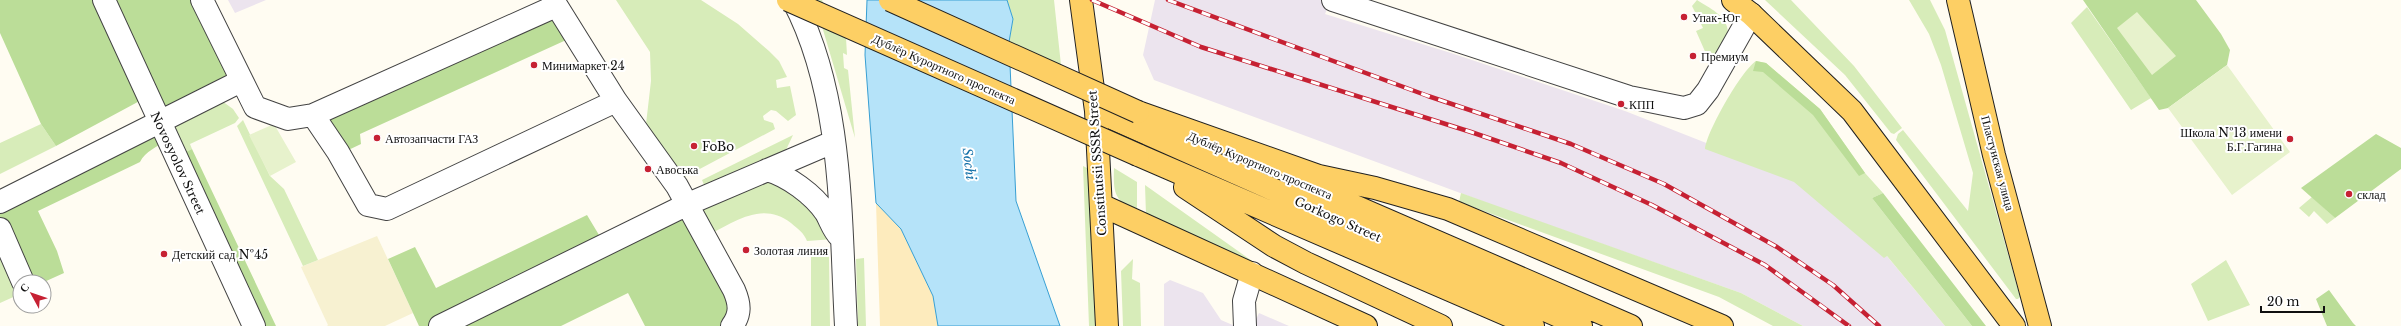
<svg xmlns="http://www.w3.org/2000/svg" width="2401" height="326" font-family="'Libre Baskerville',serif">
	<rect width="100%" height="100%" fill="#fffcf2"/>
	<!-- industrial -->
	<path fill="#ece4ee" d="M228 0H266L235 13Z
		M1155 0H1331L1325 14 1451 53 1625 111 1795 178 1886 255 1945 326H1803L1741 293 1509 211 1154 80 1143 55Z
		M1170 280 1203 293 1221 320 1235 326H1164V284Z
		M1259 313 1289 326H1253Z"/>
	<!-- farmland -->
	<path fill="#f7f1d1" d="M377 236 413 313 385 326H327L328 325 301 267Z"/>
	<!-- green -->
	<path fill="#d7ecb9" d="M616 0H701L738 24 769 51 779 61 787 77 776 80 777 88 790 86 796 115 788 121 776 111 771 110 763 116 764 120 773 123 775 129 681 179 646 124 651 81 650 52Z
		M809 0H822L829 15 846 38 847 55 843 53 844 68 848 70 855 138 821 23Z
		M1007 0H1054L1061 65 1009 42 1013 19Z
		M1697 0C1709 8 1727 15 1728 32L1711 65 1696 31 1703 28 1692 6Z
		M1765 0H1791L1854 66 1902 128 1894 134 1891 133 1845 75Z
		M1909 0H1930L1945 30 2020 297 2018 299H2016L1896 140 1898 134 1903 130 1968 211 1973 173 1941 65 1929 34Z
		M2087 7 2151 98 2131 110 2071 23Z
		M1756 61 1766 63 1820 109 1865 173 1883 193 1872 198 1972 326H1945L1887 256 1884 258 1794 182 1705 149C1707 131 1741 71 1756 61Z
		M222 101 233 109 239 118 235 123 190 144 192 149 175 157 159 123Z
		M243 120 270 176 284 189 318 260 303 266 237 126Z
		M41 124 56 146 0 174V143Z
		M793 135 785 152 707 192 702 180Z
		M1083 166 1091 170 1097 326H1089Z
		M1114 168 1137 182V214C1115 199 1113 195 1114 168Z
		M780 174 834 239 807 241C804 233 798 229 791 223 761 200 734 223 704 237L688 204Z
		M1145 185 1262 268 1146 215Z
		M1461 193 1741 293 1803 326H1773L1719 297 1459 202Z
		M2312 197 2335 218 2327 224 2314 211 2309 217 2299 208Z
		M0 229 20 282V294L0 303Z
		M811 255H829L830 326H811Z
		M864 258 866 326H858L856 259Z
		M1133 259 1132 279 1140 283 1141 326H1123L1121 271Z
		M2226 260 2250 305 2208 321 2191 284Z"/>
	<!-- forest -->
	<path fill="#bbdd98" d="M0 0H202L241 81 159 122 167 139C158 147 145 151 140 162L38 211 57 251 64 273 44 282H23L0 229V202L159 123 147 97 56 146 41 124 0 33Z
		M2083 0H2196L2221 34 2230 50 2227 65 2168 108 2159 110Z
		M556 6 575 36 360 134 361 144 340 154 313 115Z
		M1756 61 1766 63 1820 109 1865 173 1859 176 1813 115 1763 72 1753 71Z
		M2376 134 2401 148V169L2335 218 2301 188Z
		M192 149 276 326H254L175 157Z
		M1883 193 1986 326H1972L1872 198Z
		M688 204 734 290 732 326H645L628 293 561 326H419L388 259 415 247 436 288 587 215 605 245Z
		M2329 290 2353 323 2356 326H2327L2316 299Z"/>
	<!-- sand -->
	<path fill="#fdebbd" d="M876 203 901 229 933 296 938 326H880Z"/>
	<!-- pitch -->
	<path fill="#e7f2cc" d="M2137 12 2176 56 2152 75 2117 28Z
		M2227 65 2290 152 2232 195 2168 108Z
		M274 124 296 162 270 176 249 135Z"/>
	<!-- water -->
	<path fill="#b5e3f9" stroke="#389fd3" d="M867 0H1007L1013 19 1009 42 1016 201 1060 326H938L933 296 901 229 876 203 865 55Z"/>
	<g fill="none" stroke-linecap="round" stroke-linejoin="round">
		<defs>
			<path id="minor" d="M104 0 254 326
				M202 0 255 107 288 119 313 115 338 152 368 205 387 209 616 101
				M553 0 616 101 677 186 734 290C740 304 741 314 732 326
				M793 0C844 96 840 220 846 326
				M1333 0 1629 97 1684 108 1697 104 1708 90 1751 14
				M313 115 556 6
				M767 170C788 176 813 194 826 213 831 222 833 230 840 237
				M0 202 241 81
				M0 229 23 282
				M440 326 688 204 833 142
				M1245 326 1244 301 1252 273"/>
			<path id="major" d="M1081 0 1096 111 1107 326
				M1733 0 1751 14 1852 111 2014 326
				M1958 0 1994 155 2040 326
				M1096 111 1581 326
				M1138 112 1319 176 1375 188 1448 209 1722 326
				M1138 155 1533 326
				M1297 181 1631 326
				M1185 187 1274 246 1306 263 1441 326
				M1101 205 1366 326"/>
		</defs>
		<!-- minor casing -->
		<use href="#minor" stroke="#434343" stroke-width="24"/>
		<!-- major casing -->
		<use href="#major" stroke="#212121" stroke-width="24"/>
		<!-- minor -->
		<use href="#minor" stroke="#fff" stroke-width="22"/>
		<!-- major -->
		<use href="#major" stroke="#fdcf64" stroke-width="22"/>
		<defs>
			<path id="rail" d="M1092 0 1201 47 1471 132 1561 163 1652 205 1765 265 1849 326
				M1168 0 1428 96 1571 144 1664 184 1777 247 1833 285 1879 326"/>
		</defs>
		<!-- rail casing -->
		<use href="#rail" stroke="#c62133" stroke-width="4.5"/>
		<!-- rail -->
		<use href="#rail" stroke="#fff" stroke-width="3" stroke-dasharray="9" stroke-linecap="butt"/>
		<defs>
			<path id="major-bridge" d="M788 0 1138 155
				M890 0 1138 112"/>
		</defs>
		<!-- major-bridge casing -->
		<use href="#major-bridge" stroke="#212121" stroke-width="24" stroke-linecap="butt"/>
		<!-- major-bridge -->
		<use href="#major-bridge" stroke="#fdcf64" stroke-width="22"/>
	</g>
	<!-- markers -->
	<g fill="#c62133" stroke="#fff" stroke-width="1.5">
		<circle cx="1684" cy="17" r="4"/>
		<circle cx="1693" cy="56" r="4"/>
		<circle cx="534" cy="65" r="4"/>
		<circle cx="1621" cy="104" r="4"/>
		<circle cx="377" cy="138" r="4"/>
		<circle cx="2290" cy="139" r="4"/>
		<circle cx="694" cy="146" r="4"/>
		<circle cx="648" cy="169" r="4"/>
		<circle cx="2349" cy="194" r="4"/>
		<circle cx="746" cy="250" r="4"/>
		<circle cx="164" cy="254" r="4"/>
	</g>
	<g text-anchor="middle" dominant-baseline="central" stroke-width="4" stroke-linejoin="round" paint-order="stroke">
		<!-- poi labels -->
		<g font-size="12" fill="#101010" stroke="#fff" text-anchor="start">
			<text x="1692" y="17">Упак-Юг</text>
			<text x="1701" y="56">Премиум</text>
			<text x="542" y="65">Минимаркет 24</text>
			<text x="1629" y="104">КПП</text>
			<text x="2282" y="132" text-anchor="end">Школа №13 имени<tspan x="2282" dy="14">Б.Г.Гагина</tspan></text>
			<text x="385" y="138">Автозапчасти ГАЗ</text>
			<text x="702" y="146">FoBo</text>
			<text x="656" y="169">Авоська</text>
			<text x="2357" y="194">склад</text>
			<text x="754" y="250">Золотая линия</text>
			<text x="172" y="254">Детский сад №45</text>
		</g>
		<!-- street labels -->
		<g font-size="12" fill="#101010" stroke="#fff">
			<text transform="translate(944 69) rotate(24)">Дублёр Курортного проспекта</text>
			<text transform="translate(178 163) rotate(65)">Novosyolov Street</text>
			<text transform="translate(1097 163) rotate(-94)">Constitutsii SSSR Street</text>
			<text transform="translate(1998 163) rotate(75)">Пластунская улица</text>
			<text transform="translate(1260 165) rotate(23)">Дублёр Курортного проспекта</text>
			<text transform="translate(1338 219) rotate(24)">Gorkogo Street</text>
		</g>
		<!-- water labels -->
		<g font-size="13" font-style="italic" fill="#1270a8" stroke="#fff">
			<text transform="translate(969 164) rotate(83)">Sochi</text>
		</g>
	</g>
	<!-- north arrow -->
	<g transform="translate(32 294) rotate(310)"><circle r="19" fill="#ffffff" stroke="#9f9f9f"/>
	<path d="M0-3L7 15L0 10L-7 15Z" fill="#c62133"/>
	<text y="-6" font-size="11" font-weight="bold" text-anchor="middle" fill="#101010">С</text>
	</g>
	<!-- scale -->
	<path d="M2261 306v6h63v-6" fill="none" stroke="#101010" stroke-width="2"/>
	<text x="2267" y="306" font-size="12" fill="#101010" stroke="#ffffff" stroke-width="3" paint-order="stroke">20 m</text>
</svg>
